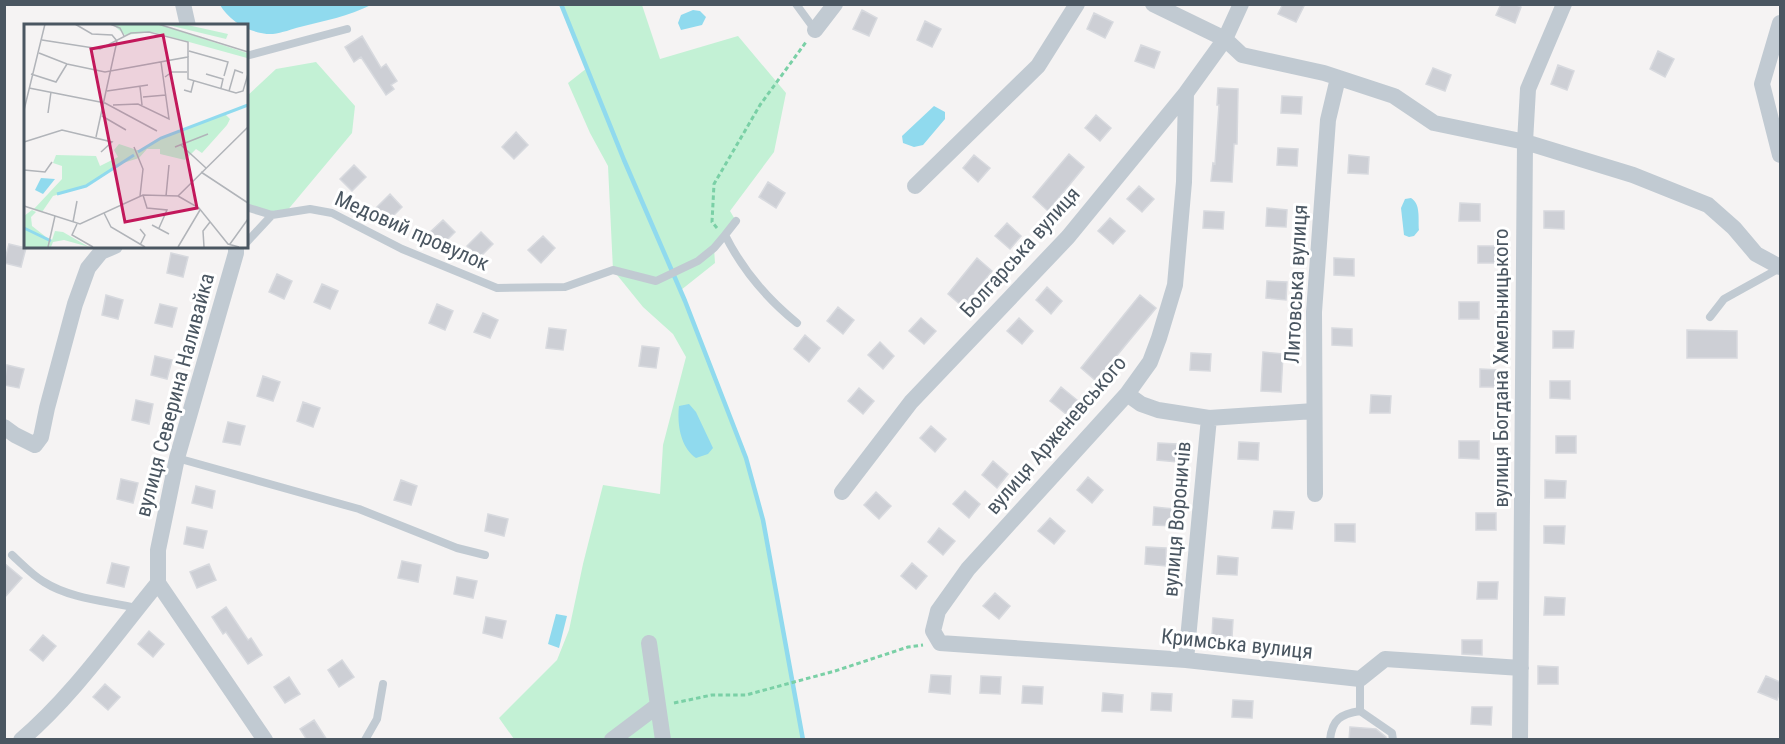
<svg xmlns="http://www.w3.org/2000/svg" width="1785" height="744" font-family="'Roboto Condensed',sans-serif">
	<rect width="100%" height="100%" fill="#f5f3f3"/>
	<!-- green -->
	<path fill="#c3f1d5" d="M561 5H642L660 59 738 36 786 93 774 152 730 211 736 221 714 248 715 263 681 290 746 458 763 520 803 739H514L499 718 557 660 569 630 583 564 603 485 660 494 663 445 686 357 673 334 643 307 613 270 608 166 590 133 568 83 587 68Z
		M316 62 355 106 352 133 286 212 272 215 246 207V97L276 69Z"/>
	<!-- water -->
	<path fill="#90daee" d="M220 5H371C349 16 324 21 300 27 292 29 282 33 273 34 253 35 230 22 220 5Z
		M693 10 700 11 706 17 702 25 681 30 678 23 681 15Z
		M934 106 945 112V119L923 145 914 147 903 143 902 136Z
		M1411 198C1421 204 1418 219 1419 230L1414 236 1409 237 1404 235 1401 208 1405 199Z
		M689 404 696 412 713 448 708 454 696 458C680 447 677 423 679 406Z
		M556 614 567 616 559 648 548 644Z"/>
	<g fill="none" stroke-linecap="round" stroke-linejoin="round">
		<!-- stream -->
		<path stroke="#90daee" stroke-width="4.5" d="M561 4 624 160 685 301 746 458 763 520 803 740"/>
	</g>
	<!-- building -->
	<path fill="#cdcfd5" stroke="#d7d9de" stroke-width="1.5" d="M1283 4H1305L1296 22 1278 14Z
		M1501 4H1515L1521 7 1515 23 1496 15Z
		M862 10 877 18 869 36 853 29Z
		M1094 13 1113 22 1105 38 1087 29Z
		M925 21 941 29 932 47 917 40Z
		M362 36 381 68 386 64 397 81 391 85 394 89 386 95 361 57 354 62 345 47Z
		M1141 45 1160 52 1154 68 1135 61Z
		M1658 51 1674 59 1665 77 1650 69Z
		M1558 65 1574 71 1567 90 1551 84Z
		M1433 68 1451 75 1445 91 1426 84Z
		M1218 88 1238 89 1237 144H1234L1232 182 1211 181 1213 163 1215 164 1219 105H1217Z
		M1282 96 1302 97 1301 114 1281 113Z
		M1096 115 1111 128 1100 141 1085 128Z
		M516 132 528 145 514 159 502 147Z
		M1278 148 1298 149 1297 166 1277 165Z
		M1069 154 1084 167 1048 211 1033 197Z
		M974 155 990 168 978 182 963 168Z
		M1349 155 1369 157 1368 174 1348 173Z
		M354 165 366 177 352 191 340 179Z
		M768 182 785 193 776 208 759 197Z
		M1139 186 1154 199 1142 212 1127 199Z
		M390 194 402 207 388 221 375 209Z
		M1460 203 1480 204V221H1459Z
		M1267 208 1287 210 1286 227 1266 226Z
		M1204 211 1224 212 1223 229 1203 228Z
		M1544 211H1564V229L1544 228Z
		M1110 218 1125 231 1113 244 1098 231Z
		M443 220 455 232 441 246 428 234Z
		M1007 223 1021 236 1010 249 995 236Z
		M481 232 493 244 479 258 467 246Z
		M543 236 555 248 541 263 528 250Z
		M9 244 26 248 21 267 4 263Z
		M1478 246H1498V263H1478Z
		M171 253 188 257 183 277 167 273Z
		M977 258 992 271 963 307 948 294Z
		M1334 258 1354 259V276L1334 275Z
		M277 274 292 281 284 299 269 292Z
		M1267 281 1287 282 1286 300 1266 298Z
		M322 284 338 291 330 309 314 302Z
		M1047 287 1062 301 1051 314 1036 300Z
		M106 295 123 300 118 319 102 315Z
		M1140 295 1156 308 1096 381 1081 368Z
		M1459 302H1479V319H1459Z
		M160 304 177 308 172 327 155 323Z
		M437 304 453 311 445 330 429 323Z
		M838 307 854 320 843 334 827 321Z
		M483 313 498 320 490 338 474 332Z
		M921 318 936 331 924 344 909 331Z
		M1019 318 1033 331 1022 344 1007 331Z
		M549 328 566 330 563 350 546 348Z
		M1332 328 1352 329V346L1332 345Z
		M1687 330 1737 331V358H1687Z
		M1553 331H1574L1573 348H1553Z
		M805 335 820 348 809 362 794 349Z
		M880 342 894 356 883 369 868 355Z
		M642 346 659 348 656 368 639 366Z
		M1263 352 1283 354 1281 392 1261 391Z
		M1191 353 1211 354 1210 371 1190 370Z
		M155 356 172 360 167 379 151 375Z
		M7 365 24 369 19 388 4 385Z
		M1480 369 1500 370V387H1480Z
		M263 376 280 382 273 401 257 396Z
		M1550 381H1570V399L1550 398Z
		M1061 387 1077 400 1066 414 1050 401Z
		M859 388 874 401 863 414 848 401Z
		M1371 395 1391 396 1390 413H1370Z
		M136 400 153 404 149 424 132 420Z
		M303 402 320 408 313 427 297 421Z
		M228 422 245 426 240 445 223 442Z
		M931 426 946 439 935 452 920 438Z
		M1556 436H1576V453H1556Z
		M1459 441H1479V459L1459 458Z
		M1239 442 1259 443 1258 460 1238 459Z
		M1158 443 1178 444 1177 462 1157 460Z
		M993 461 1008 474 997 488 982 475Z
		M1088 477 1103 490 1092 503 1077 490Z
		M121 479 138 483 133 503 117 499Z
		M401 480 417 486 411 505 394 500Z
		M1545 480 1566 481 1565 498H1545Z
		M196 486 215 491 212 508 192 503Z
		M965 491 980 504 969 518 953 504Z
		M876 492 891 506 879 519 864 505Z
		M1154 507 1174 509 1173 526 1153 525Z
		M1274 511 1294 512 1292 529 1272 528Z
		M1476 513H1496V530H1476Z
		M488 514 508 519 504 536 485 531Z
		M1050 518 1065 531 1054 544 1038 531Z
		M1335 524H1355V542L1335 541Z
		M1544 526H1565L1564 544 1544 543Z
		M187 527 207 531 203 548 184 544Z
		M939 528 955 541 943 555 928 542Z
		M1146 547 1166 548V566L1145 564Z
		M1218 556 1238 558 1237 575 1217 574Z
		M402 561 421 565 418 582 398 578Z
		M4 563 22 578 4 598Z
		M112 563 129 567 124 587 107 583Z
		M912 563 927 576 916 589 901 576Z
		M209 564 216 580 197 588 190 572Z
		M457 577 477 581 473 598 454 594Z
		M1478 582H1498L1497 599H1477Z
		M995 593 1010 606 999 619 983 606Z
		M1545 597 1565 598 1564 615H1544Z
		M226 607 248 640 251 638 262 655 248 664 226 632 223 634 212 617Z
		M486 617 506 621 502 638 483 633Z
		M1213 618 1233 620 1232 637 1212 636Z
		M149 631 164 644 153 657 138 644Z
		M43 635 56 646 43 661 30 650Z
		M1462 640H1482V655L1462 654Z
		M342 660 354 677 339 687 328 670Z
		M1538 666 1558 667V684H1538Z
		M931 675 951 676 950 694 929 692Z
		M981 676 1001 677 1000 694 980 693Z
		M1766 676 1780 682V692L1777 700 1758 692Z
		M289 677 300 694 285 703 274 687Z
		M105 684 120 697 108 710 93 697Z
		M1023 686 1043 687 1042 704 1022 703Z
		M1103 693 1123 695 1122 712 1102 711Z
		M1152 693 1172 694 1171 711 1151 710Z
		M1233 700 1253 701 1252 718 1232 717Z
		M1472 707H1492L1491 725 1471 724Z
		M314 720 327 740H307L300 729Z
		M1350 727 1376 729 1386 737V740H1349Z"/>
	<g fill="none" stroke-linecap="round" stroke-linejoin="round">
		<!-- path -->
		<path stroke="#7ad0a6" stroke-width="3" stroke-dasharray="4.5 3" stroke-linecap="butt" d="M717 228 712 222 714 184 760 105 806 42
			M674 703 712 695H746L835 671 908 647 923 645"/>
		<!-- lane -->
		<path stroke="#c1cad2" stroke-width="8" d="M796 4 815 30
			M246 56 347 29
			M246 207 272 215 310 209 332 213 402 249 497 288 565 287 613 270 656 281 698 261 714 248 725 235
			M736 221 725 235C743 271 766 298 797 323
			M246 243 272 215
			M1710 317 1724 299 1780 268
			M177 458 359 509 457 548 485 555
			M12 555C22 564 32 575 44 582 71 599 107 601 137 608
			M1360 679V711L1392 733 1393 740
			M365 740 377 719 383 684
			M1330 740C1332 719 1341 714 1360 711"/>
		<!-- street -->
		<path stroke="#c1cad2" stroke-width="16" d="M183 4 188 26
			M1153 4 1225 39 1242 55 1324 73 1394 96 1434 123 1525 142 1633 175 1708 205 1734 228 1756 254 1780 267
			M1780 23 1762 84 1780 155
			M815 30 835 4
			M1186 93 1184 182 1175 285 1159 338 1150 362 1127 394 968 569 938 611 933 631 940 643 1186 660 1360 679 1385 659 1521 668
			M915 186 1038 66 1077 4
			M236 246V253L177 458 158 550V583L265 740
			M1127 394 1141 404 1158 410 1209 418 1314 411
			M4 427 15 435 35 445 41 437 47 408 75 304 88 268 101 252 115 246
			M842 492 911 402 1068 237 1186 93 1225 39 1241 4
			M1315 494 1314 312 1328 120 1338 78
			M649 643 663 740
			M1186 660 1209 418
			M21 740C73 696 115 635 158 583
			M612 740 657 706
			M1520 740 1525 142 1528 89 1564 4"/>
	</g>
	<g text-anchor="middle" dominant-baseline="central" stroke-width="6" stroke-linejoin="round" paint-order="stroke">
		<!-- street labels -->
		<g font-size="21" fill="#4a5661" stroke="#fff">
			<text transform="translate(412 231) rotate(24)">Медовий провулок</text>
			<text transform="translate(1020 252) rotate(-48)">Болгарська вулиця</text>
			<text transform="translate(1296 284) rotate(-87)">Литовська вулиця</text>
			<text transform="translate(1501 368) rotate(-90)">вулиця Богдана Хмельницького</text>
			<text transform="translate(175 395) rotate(-75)">вулиця Северина Наливайка</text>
			<text transform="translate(1056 435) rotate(-49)">вулиця Арженевського</text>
			<text transform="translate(1177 519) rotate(-85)">вулиця Вороничів</text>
			<text transform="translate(1237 644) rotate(6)">Кримська вулиця</text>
		</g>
	</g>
	<!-- overview -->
	<g transform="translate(24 24)">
		<rect width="224" height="224" fill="#f5f3f3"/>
		<path d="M88 0H134L223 29V34L129 8 101 11ZM140 0H159L204 10 202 15ZM201 90 206 95 203 101 178 129 172 125 161 136 136 130V125H123L115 134 96 140 62 162 29 172 18 188 10 185 38 155V142L29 139 32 131 72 132 76 142 94 133 90 126 95 120 116 127 137 114ZM8 186 12 188 7 193 8 202 22 213 28 216 31 207 39 208 65 223 40 216 29 218 27 223H0V192Z" fill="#c3f1d5"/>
		<path d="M17 154 31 155 19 170 11 166Z" fill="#90daee"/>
		<path fill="none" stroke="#90daee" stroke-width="3" d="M114 128 137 114 224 81M33 170 62 162 110 131M0 204 27 217"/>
		<path fill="none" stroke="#b1b4b9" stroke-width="1.5" d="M51 0 68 10 88 11 93 17M86 0 96 4 100 12M134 0 224 28M18 16 76 25 107 9 125 8 164 18V33M165 27 204 38 200 52M15 29 43 40 81 48 164 33V55L212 69 219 67 224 50M7 50 32 58 43 40M182 50 199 55 197 64M141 53 148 48H163M116 63 118 81M5 64 81 79 133 107M160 66 167 68 170 56M83 67 124 61M205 67 211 46 219 49M119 73 142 71M89 81 114 80 145 95 137 38M0 86 21 0M24 89 27 68M78 92 102 106M72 113 93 17M0 118 38 106 88 118 77 128M157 121 182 144M110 123 119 145 116 172M151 123 184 110M0 146 21 148 28 138M177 148 224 179M119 171 123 184 143 186 135 204M142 172 145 141M154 172 175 184 204 220 215 223M0 182 56 200 119 171 154 172 224 103M80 189 87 203 121 223M49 198 53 177M53 200 48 211 69 223M128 201 145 210M206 220 224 195M116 221 121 211 116 205M24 223 31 192M154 223 176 186M180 223 179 207 186 198"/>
		<path fill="#c2185b" fill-opacity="0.15" stroke="#c2185b" stroke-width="3" d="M139 11 173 184 101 198 67 25Z"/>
		<rect width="224" height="224" fill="none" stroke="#4a5661" stroke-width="3"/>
	</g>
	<!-- border -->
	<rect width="1785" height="744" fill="none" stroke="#4a5661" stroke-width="12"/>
</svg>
